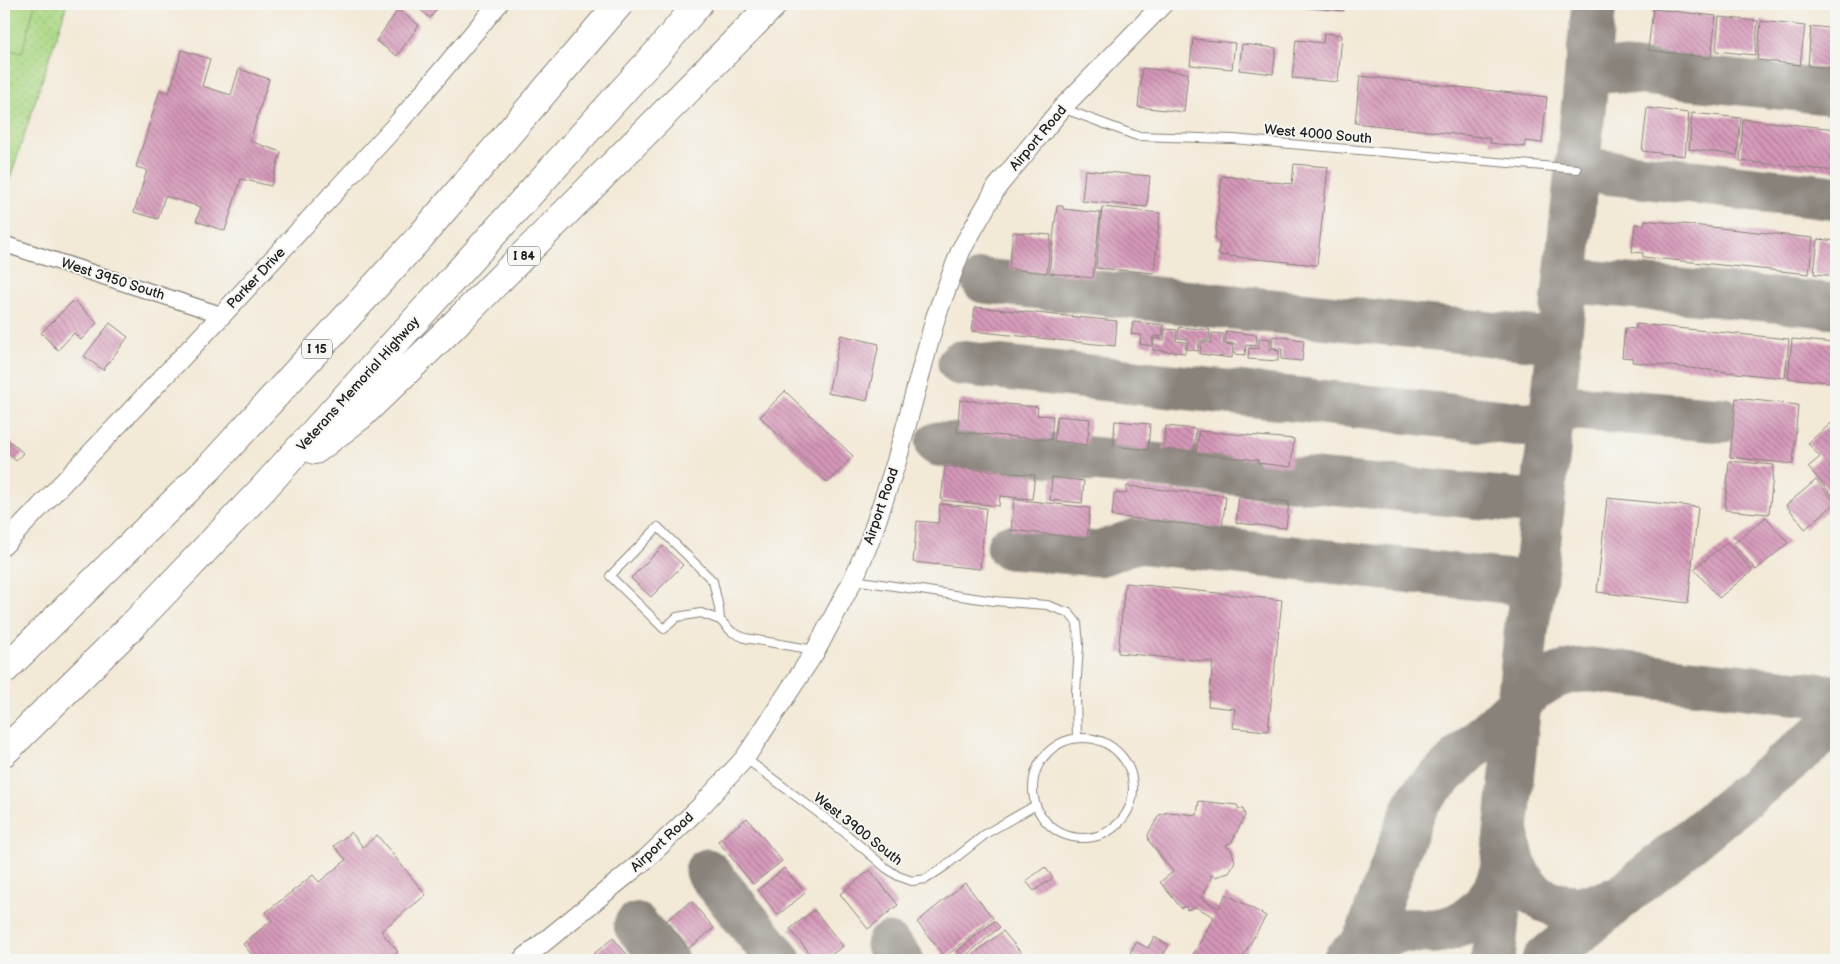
<svg xmlns="http://www.w3.org/2000/svg" width="1840" height="964" font-family="'Balsamiq Sans',sans-serif">
	<defs>
		<pattern id="grass-dots" width="8" height="8" patternUnits="userSpaceOnUse" patternTransform="scale(1.25)"><rect width="8" height="8" fill="#aad783"/><path d="M2 2h.1M6 6h.1" fill="none" stroke="#92b871" stroke-width="1.8" stroke-linecap="round"/></pattern>
		<pattern id="building-back-hatch" width="6" height="6" patternUnits="userSpaceOnUse" patternTransform="scale(1.25)"><rect width="6" height="6" fill="#d597b8"/><path d="M-1 5l2 2M0 0l6 6M5-1l2 2" fill="none" stroke="#ac7a95"/></pattern>
	</defs>
	<rect width="100%" height="100%" fill="#f6f6f2"/>
	<filter id="ink" filterUnits="userSpaceOnUse"><feTurbulence type="fractalNoise" baseFrequency=".02" numOctaves="2"/><feDisplacementMap in="SourceGraphic" scale="10" xChannelSelector="R" yChannelSelector="G"/><feConvolveMatrix kernelMatrix="1 2 1 2 8 2 1 2 1" color-interpolation-filters="sRGB"/></filter>
	<filter id="wash" filterUnits="userSpaceOnUse"><feTurbulence type="fractalNoise" baseFrequency=".0096" numOctaves="4" result="noise"/><feDisplacementMap in="SourceGraphic" scale="20" xChannelSelector="R" yChannelSelector="G"/><feGaussianBlur stdDeviation="1.12" result="paint"/><feColorMatrix in="noise" values="0 0 0 0 0 0 0 0 0 0 0 0 0 0 0 0 0 1.4 0 .05"/><feComposite in="paint" operator="in"/></filter>
	<g filter="url(#wash)">
		<rect width="100%" height="100%" fill="#f3e9d7"/>
		<!-- grass -->
		<path fill="url(#grass-dots)" stroke="#637a50" d="M4 4H67L4 197Z"/>
		<!-- pitch -->
		<path fill="#aad783" stroke="#637a50" d="M4 4H35L22 53 4 48Z"/>
		<g fill="none" stroke-linecap="round" stroke-linejoin="round">
			<!-- taxiway -->
			<path stroke="#88827a" stroke-width="45" d="M1587 67 1836 93
				M1577 169 1836 198
				M1566 280 1836 306
				M984 281 1559 341
				M960 363 1551 427
				M1553 406 1723 420
				M938 444 1543 503
				M1009 547 1099 554 1135 541 1532 584
				M1508 836C1510 852 1513 870 1524 883 1546 912 1590 912 1620 897
				M707 871 779 960
				M636 925 666 960
				M888 945 901 960
				M1355 952C1369 944 1384 934 1400 931 1412 929 1424 932 1435 931 1467 928 1492 904 1501 873
				M1345 960 1360 947 1368 934 1406 829 1417 803 1425 792 1533 690C1551 676 1569 669 1592 670L1836 697
				M1493 960 1527 624 1535 578 1594 4
				M1544 960 1836 722"/>
		</g>
		<g id="blocks">
			<!-- building -->
			<path fill="url(#building-back-hatch)" d="M413 4H441L430 18Z
				M1302 4H1345L1344 11 1302 7Z
				M1653 9 1716 16 1711 58 1648 50Z
				M398 10 419 25 397 56 376 41Z
				M1719 17 1758 21 1755 55 1716 51Z
				M1761 21 1805 26 1800 65 1757 60Z
				M1811 26 1836 29V68L1808 66Z
				M1324 33 1342 35 1338 82 1292 78 1296 40 1323 43Z
				M1193 39 1235 43 1232 69 1190 65Z
				M1242 44 1276 48 1273 74 1239 70Z
				M182 50 210 59 202 86 231 95 239 69 269 79 250 141 281 152 271 186 241 179 225 231 196 221 201 207 165 196 158 219 134 212 147 170 136 167 160 90 169 93Z
				M1142 68 1188 73 1184 112 1138 107Z
				M1360 76 1547 97 1542 143 1525 141V147L1490 143V138L1355 123Z
				M1647 108 1689 113 1685 156 1642 151Z
				M1692 113 1741 118 1737 155 1689 149Z
				M1743 119 1836 129V171L1740 161Z
				M1294 164 1328 167 1317 265 1218 255 1220 240 1215 239 1222 176 1292 184Z
				M1085 170 1150 176 1147 207 1082 201Z
				M1057 206H1063V209L1100 213 1093 278 1049 273Z
				M1102 207 1160 213 1154 273 1096 268Z
				M1645 220 1813 238 1809 274 1643 257V253L1632 252 1635 224 1644 225Z
				M1013 232 1051 235 1047 273 1009 269Z
				M1818 239 1836 241V276L1814 274Z
				M74 300 97 323 81 340 74 333 58 350 41 333Z
				M975 307 1117 321 1115 346 972 331Z
				M1133 322 1164 325 1162 337 1153 336 1152 346 1140 344 1141 335 1131 334Z
				M110 323 128 337 103 370 84 356Z
				M1636 324 1789 339 1785 378 1632 362 1633 358 1622 357 1625 328 1636 329Z
				M1179 327 1210 330 1209 341 1199 340 1198 351 1187 349 1188 339 1178 338Z
				M1165 329 1177 330 1176 341 1186 342 1185 353 1153 350 1154 338 1164 340Z
				M1226 331 1257 335 1256 346 1246 345 1245 355 1234 354 1236 344 1225 343Z
				M1212 333 1224 334 1223 344 1233 345 1232 358 1200 354 1201 342 1211 343Z
				M841 335 879 344 867 401 828 393Z
				M1273 336 1304 340 1302 361 1281 359 1282 349 1272 348Z
				M1259 338 1271 339 1269 350 1279 351 1278 361 1248 359 1249 348 1258 349Z
				M1792 339 1834 343 1830 382 1788 378Z
				M785 391 853 456 828 483 760 417Z
				M1736 398 1798 405 1793 464 1730 457Z
				M960 400 1038 407 1037 415 1053 416 1051 440 957 432Z
				M1057 416 1090 419 1087 445 1054 441Z
				M1836 419V500L1808 467 1820 457 1808 443Z
				M1115 421 1150 424 1148 450 1113 446Z
				M1166 426 1196 429 1194 452 1163 449Z
				M1199 431 1294 439 1291 467 1258 463V460L1196 454Z
				M4 436 23 453 16 461 9 454 4 460Z
				M1729 461 1774 465 1769 514 1725 510Z
				M945 466 1035 475 1032 499 1000 496 999 506 941 500Z
				M1052 477 1084 481 1082 503 1050 500Z
				M1816 480 1836 503 1805 529 1786 505Z
				M1127 486 1226 496 1222 528 1112 516 1114 493 1126 494Z
				M1239 497 1289 502 1286 528 1236 523Z
				M1607 498 1698 507 1688 603 1597 592Z
				M1014 499 1090 508 1087 539 1011 530Z
				M940 504 986 508 980 569 913 562 917 521 938 523Z
				M1766 517 1788 543 1756 570 1733 544Z
				M1727 542 1752 571 1719 598 1694 569Z
				M663 546 683 565 651 597 631 578Z
				M1125 583 1282 600 1268 731 1233 728 1235 709 1208 706 1213 662 1118 653Z
				M1199 801 1237 805 1239 809 1243 808 1245 816 1231 843 1227 844 1226 846 1231 849 1235 861 1229 873 1215 877 1211 875V880L1201 898 1219 908 1226 894 1266 916 1241 960H1190L1214 917 1196 907 1187 910 1186 906 1181 908 1160 882 1173 872 1149 841 1148 835 1159 815 1168 812 1197 815Z
				M747 818 782 861 753 884 718 841Z
				M351 832 363 847 377 835 426 895 381 931 398 952 388 960H256L243 944 272 920 266 912 313 875 319 882 346 860 334 846Z
				M1045 867 1053 878 1034 891 1026 881Z
				M784 868 805 893 778 915 758 890Z
				M870 870 898 905 868 929 840 894Z
				M965 883 993 918 945 957 917 922Z
				M691 901 714 928 688 949 666 921Z
				M814 910 843 946 825 960H815L790 929Z
				M994 921 1000 927 962 959 956 952Z
				M1003 931 1027 960H966Z
				M1154 937 1169 945 1162 957 1161 955 1158 960H1144L1130 953 1136 942 1148 948Z
				M613 938 632 960H592L590 957Z"/>
		</g>
	</g>
	<g filter="url(#ink)">
		<use href="#blocks" fill-opacity="0" stroke="#88827a" stroke-width="1"/>
		<g fill="none" stroke-linecap="round" stroke-linejoin="round">
			<defs>
				<path id="service" d="M1062 108 1137 136 1233 139 1577 169
					M854 580 994 601 1047 605 1069 613 1077 623 1079 645 1076 693 1077 738
					M720 620 719 608 713 581 658 527 610 576 664 629 677 617 701 613 720 620 732 632 745 638 815 650
					M1033 788a50 50 0 1 1 100 0a50 50 0 1 1-100 0Z
					M745 758 844 832 886 868 898 876 912 881 926 879 944 867 987 833 1036 805"/>
				<path id="minor" d="M4 244 222 315"/>
				<path id="tertiary" d="M4 545 222 315 399 122 498 4
					M522 960 646 859 703 804 745 758 816 650 853 580 870 540 896 463 936 316 961 250 997 187 1062 108 1163 4"/>
				<path id="motorway" d="M315 450 361 415 448 331 773 4
					M4 670 209 468 421 236 619 4
					M4 752 134 624 260 492 658 52 698 4"/>
			</defs>
			<!-- service casing -->
			<use href="#service" stroke="#88827a" stroke-width="10"/>
			<!-- minor casing -->
			<use href="#minor" stroke="#88827a" stroke-width="18"/>
			<!-- tertiary casing -->
			<use href="#tertiary" stroke="#88827a" stroke-width="21"/>
			<!-- motorway casing -->
			<use href="#motorway" stroke="#88827a" stroke-width="30"/>
			<!-- service -->
			<use href="#service" stroke="#fff" stroke-width="8"/>
			<!-- minor -->
			<use href="#minor" stroke="#fff" stroke-width="15"/>
			<!-- tertiary -->
			<use href="#tertiary" stroke="#fff" stroke-width="19"/>
			<!-- motorway -->
			<use href="#motorway" stroke="#fff" stroke-width="28"/>
		</g>
	</g>
	<g text-anchor="middle" dominant-baseline="central" stroke-width="4" stroke-linejoin="round" paint-order="stroke">
		<!-- shield labels -->
		<g fill="#f6f6f2" stroke="#5d5d5c" stroke-width="1">
			<rect x="508" y="246.5" width="32" height="19" rx="4"/>
			<rect x="302" y="339.5" width="30" height="19" rx="4"/>
		</g>
		<g font-size="12" font-weight="bold" fill="#1c1c1c">
			<text x="524" y="256">I 84</text>
			<text x="317" y="349">I 15</text>
		</g>
		<!-- street labels -->
		<g font-size="14" fill="#1c1c1c" stroke="#f6f6f2">
			<text transform="translate(1318 134) rotate(5)">West 4000 South</text>
			<text transform="translate(1038 138) rotate(-50)">Airport Road</text>
			<text transform="translate(256 278) rotate(-47)">Parker Drive</text>
			<text transform="translate(113 279) rotate(18)">West 3950 South</text>
			<text transform="translate(358 384) rotate(-48)">Veterans Memorial Highway</text>
			<text transform="translate(881 506) rotate(-71)">Airport Road</text>
			<text transform="translate(858 829) rotate(38)">West 3900 South</text>
			<text transform="translate(662 842) rotate(-43)">Airport Road</text>
		</g>
	</g>
	<!-- margin -->
	<rect width="1840" height="964" fill="none" stroke="#f6f6f2" stroke-width="20"/>
</svg>
